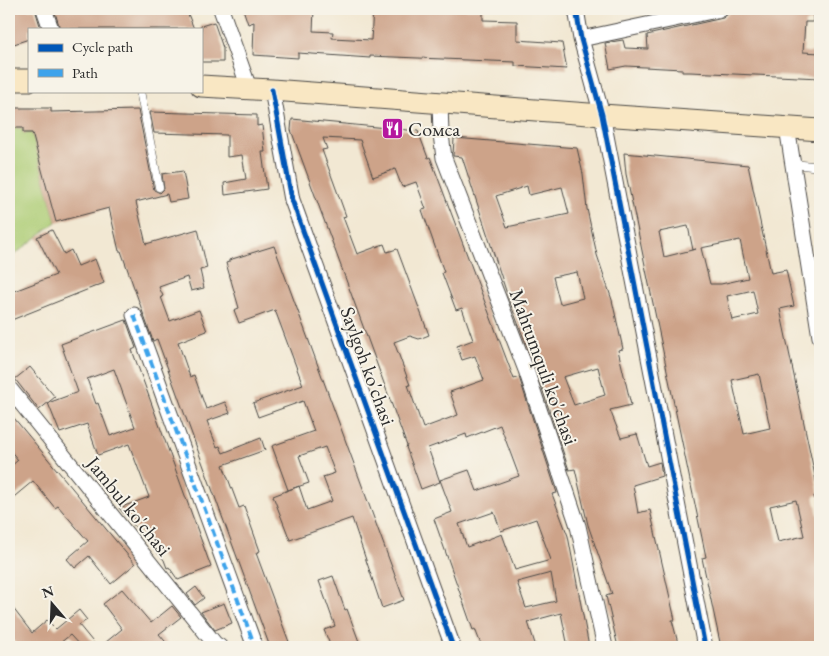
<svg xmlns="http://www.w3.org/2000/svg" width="829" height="656" font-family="'EB Garamond',serif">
	<rect width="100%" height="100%" fill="#f7f3e8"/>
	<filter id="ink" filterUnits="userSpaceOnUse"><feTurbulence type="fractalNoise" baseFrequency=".02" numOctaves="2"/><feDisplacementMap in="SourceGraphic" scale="10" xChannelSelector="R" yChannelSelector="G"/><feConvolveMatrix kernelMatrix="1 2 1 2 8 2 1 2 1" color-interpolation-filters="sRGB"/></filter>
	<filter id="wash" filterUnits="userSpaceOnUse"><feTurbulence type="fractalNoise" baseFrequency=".0096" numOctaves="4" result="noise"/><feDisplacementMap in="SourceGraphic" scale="20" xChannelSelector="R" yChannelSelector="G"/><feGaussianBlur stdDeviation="1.12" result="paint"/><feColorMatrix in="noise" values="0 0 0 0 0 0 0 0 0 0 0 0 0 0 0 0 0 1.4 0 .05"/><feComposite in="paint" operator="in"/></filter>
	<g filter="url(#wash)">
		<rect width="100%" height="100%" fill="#f2e8d3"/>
		<!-- green -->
		<path fill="#accc73" stroke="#6c7c4f" d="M9 128H23V133H32L56 222 9 259Z"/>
		<g id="blocks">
			<!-- building -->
			<path fill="#cda389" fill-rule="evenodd" d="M9 9H35L41 29H29V39L14 44 9 30Z
				M54 9H186L194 29H60Z
				M243 9H314L313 31 333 32 332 38 371 40 373 9H483V20L517 21V40L562 43 567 69 515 66V62L370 56V58L298 53V58L253 55 254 22 248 24Z
				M752 9H813V22H805L803 52 820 53V78L690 72H682V69L626 66 610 69 605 43 623 40 625 48 648 49 647 35 723 18 730 12Z
				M214 22 223 48V62H201V26Z
				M9 108H51V112L138 110 154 190 160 193 164 189 162 174 183 171 188 199 169 202 167 194 136 202 146 244 198 229 207 268 200 270 204 288 191 291 187 277 159 287 163 296 161 297 170 321 199 310 207 331 178 342 190 377 194 375 206 409 225 402 230 413 207 421 217 447 220 446 223 453 261 438 265 450 223 465 239 508 244 506 260 551 256 553 289 642 275 647H270L157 339 153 341 121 251H119L109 208 56 222 32 133H23V128H9Z
				M150 112 257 115V126L262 125 265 152H262L267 189 225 195 224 183 246 179 242 155 227 157V135L154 133Z
				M292 119 418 131 428 158 430 157 514 379 519 377 557 493 552 494 568 536 589 647H568L561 613 528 622 536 647H482L475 629 473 630 434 519 452 512 440 480 469 470 477 491 519 476 500 425 467 438 466 434 428 448 440 482 421 489 406 447 407 446 291 130ZM323 138 360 140 373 177 395 169 402 187 416 182 426 209 422 210 444 272 442 273 456 310 462 308 473 340 457 346 462 360 475 356 484 380 450 392 458 415 423 428 408 385H410L394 342 410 336 419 339 429 335 397 249 387 252 384 244 357 254 343 217 346 216 322 150 327 149ZM494 512 501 531 536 519 551 560 515 570 502 534 467 547 459 524ZM551 573 556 601 526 608 517 582Z
				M454 138 577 148 583 174 587 209 597 255 612 300 623 349 618 350 631 405 610 410 621 438 637 434 647 466 660 462 662 476 633 485 638 513 650 510 675 620H672L679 647H618L606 596 612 594 588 525 575 469 569 470 535 367 509 300 462 157 453 156ZM527 186 529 195 562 187 569 214 507 227 496 196ZM577 272 583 298 560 304 553 277ZM598 367 605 395 574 405 563 377Z
				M624 153 748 165 771 273 786 270 794 306 780 309 819 495 814 496 820 525V647H721L702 558 706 557 626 174ZM688 226 693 250 696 249 664 257 659 232ZM740 240 748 278 721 284H710L701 248ZM753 290 758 314 732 320 727 296ZM759 374 770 428 744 434 732 380ZM796 500 804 536 778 542 770 506Z
				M52 230 64 254 71 250 78 266 95 259 104 283 9 321V293L56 275 37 237Z
				M274 246 404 600 382 608 352 518 290 540 273 496 299 486 307 510 332 501 323 477 335 473 325 447 299 456 309 483 288 490 272 446 314 431 303 401 258 417 253 403 303 385 275 310 239 323 234 310 239 308 226 263 229 262V260Z
				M126 320 136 348 132 350 211 567 178 580 169 567 167 568 164 560 119 508 149 497 129 444 98 455 87 424 60 433 48 403 78 392 61 344ZM114 369 135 427 110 436 98 403 96 404 87 379Z
				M30 367 55 397 39 410 15 379Z
				M9 412 135 564 111 584 89 556 75 568 67 559 88 541 58 506 55 508 33 481 9 501V468L18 460 9 449Z
				M333 576 345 610 347 609 361 647H331L324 630 335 626 319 581Z
				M196 587 204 598 195 605 187 594Z
				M122 589 151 623 172 606 181 617 159 634 170 647H100L122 629 103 604Z
				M9 603 32 633 47 620 56 629 79 610 87 620 79 625 97 647H81L70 635 55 647H14L17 645 9 636Z
				M224 603 232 623 215 630 201 612Z"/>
		</g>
	</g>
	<g filter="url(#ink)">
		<use href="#blocks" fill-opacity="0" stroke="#494744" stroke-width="1"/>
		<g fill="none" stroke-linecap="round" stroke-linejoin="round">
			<defs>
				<path id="lane" d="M140 91 159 187
					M794 164 820 167"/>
				<path id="street" d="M44 9 51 29
					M221 9 249 88
					M576 9 581 39 602 115 705 647
					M581 39 721 9
					M272 90 292 200 453 647
					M440 103 441 134 444 158 526 370 578 526 605 647
					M787 127 820 337
					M134 315 255 647
					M9 388 215 644 220 647"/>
				<path id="secondary" d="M9 80H29
					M201 86 272 90 602 115 820 130"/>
			</defs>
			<!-- lane casing -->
			<use href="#lane" stroke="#494744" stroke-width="9"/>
			<!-- street casing -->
			<use href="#street" stroke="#494744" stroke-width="17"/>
			<!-- secondary casing -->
			<use href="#secondary" stroke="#494744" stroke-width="23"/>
			<!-- lane -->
			<use href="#lane" stroke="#fff" stroke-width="8"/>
			<!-- street -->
			<use href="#street" stroke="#fff" stroke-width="15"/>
			<!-- secondary -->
			<use href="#secondary" stroke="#f9e7c3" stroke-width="21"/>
			<!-- quiet -->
			<path stroke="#3ea3eb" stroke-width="4" stroke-dasharray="8 4" stroke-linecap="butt" d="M134 315 255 647"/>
			<defs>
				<path id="cycleway" d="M576 9 581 39 602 115 705 647
					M272 90 292 200 453 647"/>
			</defs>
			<!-- cycleway casing -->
			<use href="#cycleway" stroke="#f7f3e8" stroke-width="8"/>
			<!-- cycleway -->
			<use href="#cycleway" stroke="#0057b8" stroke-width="5"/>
		</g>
	</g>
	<!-- icons -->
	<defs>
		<symbol id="restaurant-square" viewBox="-11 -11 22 22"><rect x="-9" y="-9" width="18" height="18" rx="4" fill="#b5179e" stroke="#f7f3e8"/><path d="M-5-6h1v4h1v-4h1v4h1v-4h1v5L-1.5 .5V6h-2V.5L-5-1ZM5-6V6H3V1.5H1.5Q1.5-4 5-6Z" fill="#fff"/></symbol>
	</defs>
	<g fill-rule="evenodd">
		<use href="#restaurant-square" x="380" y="116" width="25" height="25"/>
	</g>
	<g text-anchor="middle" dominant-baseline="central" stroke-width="4" stroke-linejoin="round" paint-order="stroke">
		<!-- poi labels -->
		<g font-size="20" fill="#2b2b2b" stroke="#f7f3e8" text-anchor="start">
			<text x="408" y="129">Сомса</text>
		</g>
		<!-- street labels -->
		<g font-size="20" fill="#2b2b2b" stroke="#f7f3e8">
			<text transform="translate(368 366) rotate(70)">Saylgoh ko'chasi</text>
			<text transform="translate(544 367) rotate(70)">Mahtumquli ko'chasi</text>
			<text transform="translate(129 506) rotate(51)">Jambul ko'chasi</text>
		</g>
	</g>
	<!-- margin -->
	<rect width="829" height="656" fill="none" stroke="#f7f3e8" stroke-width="30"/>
	<!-- legend -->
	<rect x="28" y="28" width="175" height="65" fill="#f7f3e8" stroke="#a5a39c"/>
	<rect x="38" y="44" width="25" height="8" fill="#0057b8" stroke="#a5a39c"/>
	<text x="72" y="52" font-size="15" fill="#2b2b2b">Cycle path</text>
	<rect x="38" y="69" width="25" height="8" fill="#3ea3eb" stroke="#a5a39c"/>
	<text x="72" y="78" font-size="15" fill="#2b2b2b">Path</text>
	<!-- north arrow -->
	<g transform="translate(52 604) rotate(341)" stroke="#f7f3e8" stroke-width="4" paint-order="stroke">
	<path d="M0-4L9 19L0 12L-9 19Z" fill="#2b2b2b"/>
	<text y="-8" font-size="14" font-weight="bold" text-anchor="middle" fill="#2b2b2b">N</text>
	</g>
</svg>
